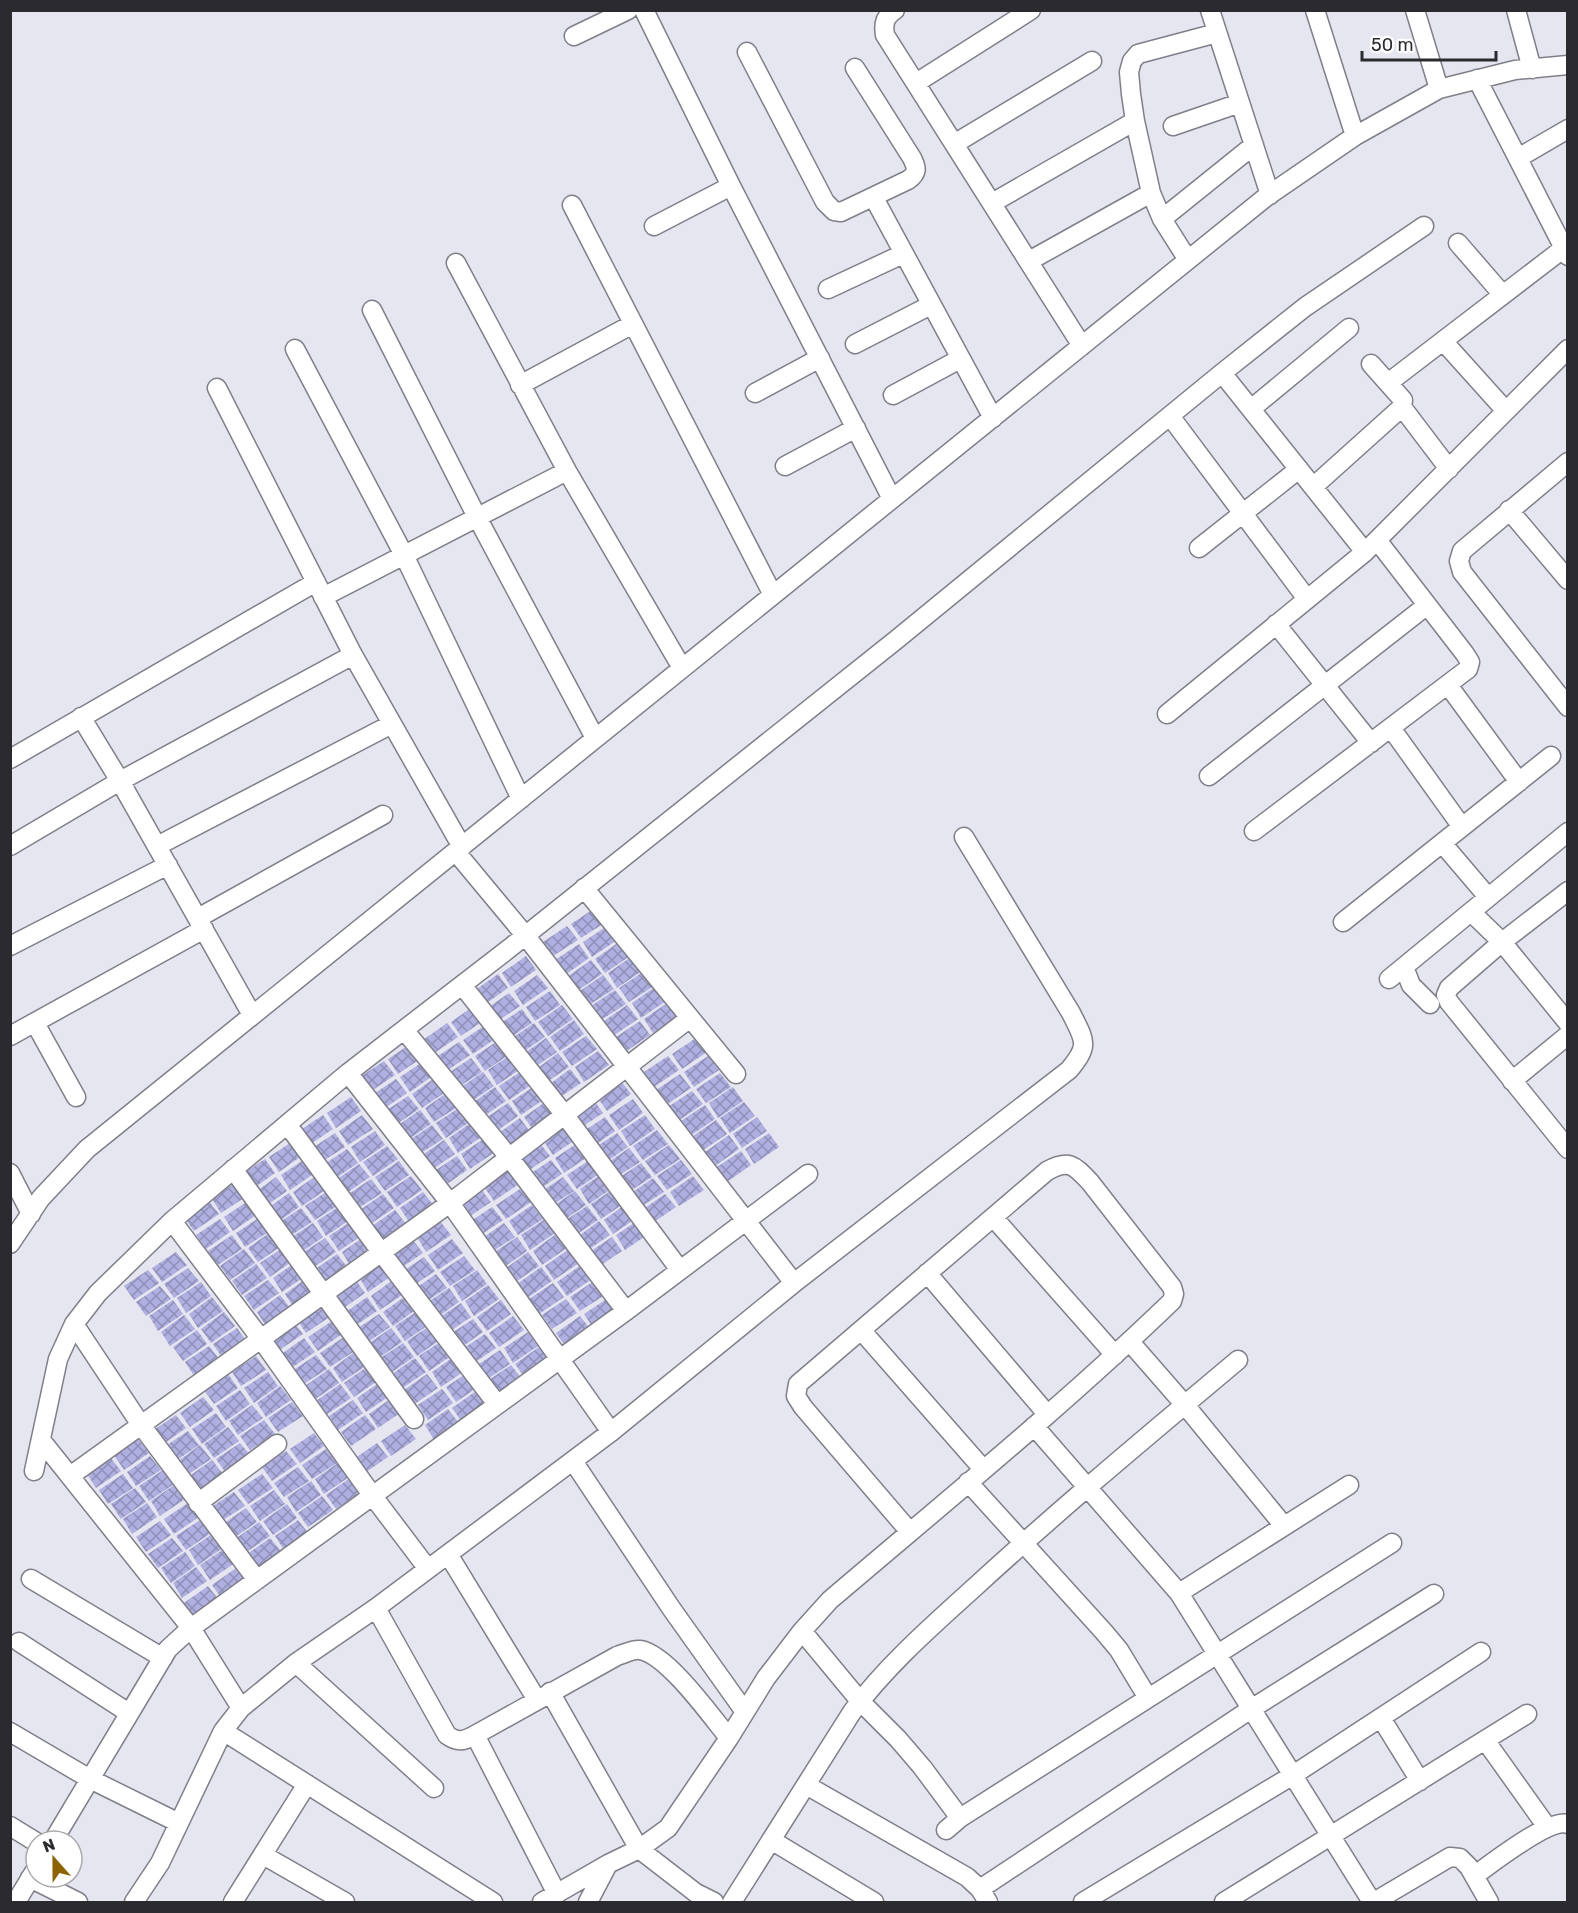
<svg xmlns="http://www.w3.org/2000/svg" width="1578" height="1913" font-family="Rubik,sans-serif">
	<defs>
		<pattern id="building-cross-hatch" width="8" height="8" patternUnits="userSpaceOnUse" patternTransform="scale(1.5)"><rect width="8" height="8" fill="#b0afe2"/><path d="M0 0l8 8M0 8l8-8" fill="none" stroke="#8f8fb8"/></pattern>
	</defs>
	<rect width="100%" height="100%" fill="#e6e6f1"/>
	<!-- building -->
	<path fill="url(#building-cross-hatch)" d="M595 908 606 922 581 938 571 924Z
		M567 926 578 940 553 956 543 942Z
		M607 926 617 940 592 957 583 942Z
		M619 942 630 956 605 973 595 959Z
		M579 944 589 958 565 975 555 960Z
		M526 956 536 970 511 987 502 973Z
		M631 957 642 971 617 988 608 973Z
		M591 960 602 974 577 991 567 977Z
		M643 972 654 986 629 1002 619 988Z
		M498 974 508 988 484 1005 474 991Z
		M537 975 548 988 523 1005 514 991Z
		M603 975 614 989 589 1005 580 991Z
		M655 987 666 1001 641 1018 632 1003Z
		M615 990 626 1004 601 1020 591 1006Z
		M550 991 560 1005 535 1021 526 1007Z
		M509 993 520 1006 495 1023 486 1009Z
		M667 1003 678 1017 653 1033 644 1019Z
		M475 1005 486 1019 461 1036 451 1022Z
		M562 1005 573 1019 548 1036 538 1022Z
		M627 1005 638 1019 613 1036 604 1021Z
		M522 1009 532 1023 508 1039 498 1025Z
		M574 1020 584 1034 560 1051 550 1037Z
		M640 1021 650 1035 625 1052 616 1037Z
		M447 1023 458 1037 433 1054 423 1040Z
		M534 1023 545 1037 520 1054 511 1039Z
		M487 1024 498 1037 473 1054 463 1040Z
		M586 1036 597 1049 572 1066 562 1052Z
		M546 1038 557 1052 532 1069 522 1055Z
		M696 1038 707 1052 682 1069 672 1054Z
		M499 1040 510 1054 485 1071 475 1056Z
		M459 1042 470 1055 445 1072 435 1058Z
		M412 1043 423 1057 398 1074 388 1059Z
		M598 1051 609 1065 584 1082 575 1067Z
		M558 1053 569 1067 544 1084 535 1070Z
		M512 1054 522 1068 497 1085 488 1070Z
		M668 1056 679 1070 654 1087 644 1072Z
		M708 1056 719 1070 694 1087 684 1072Z
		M471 1058 482 1072 457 1088 447 1074Z
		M384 1061 395 1075 370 1092 360 1077Z
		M424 1061 434 1075 410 1092 400 1077Z
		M570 1069 581 1083 556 1100 547 1086Z
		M523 1070 534 1083 509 1100 499 1086Z
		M483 1072 494 1086 469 1103 460 1088Z
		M720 1073 731 1087 706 1103 696 1089Z
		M680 1074 691 1088 666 1105 656 1090Z
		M436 1077 447 1091 422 1108 412 1094Z
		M396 1079 407 1093 382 1110 372 1095Z
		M621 1081 631 1094 607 1111 597 1097Z
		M536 1085 546 1098 521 1115 512 1101Z
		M495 1087 506 1101 481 1118 471 1104Z
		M733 1087 743 1101 718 1118 709 1103Z
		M692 1091 703 1104 678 1121 668 1107Z
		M448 1092 459 1106 434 1122 425 1108Z
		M408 1096 419 1109 394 1126 384 1112Z
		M351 1097 361 1111 336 1128 327 1113Z
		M593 1099 603 1113 579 1129 569 1115Z
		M633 1099 643 1113 619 1130 609 1115Z
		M548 1100 558 1114 534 1131 524 1117Z
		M744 1102 755 1116 730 1133 720 1118Z
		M508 1103 518 1116 494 1133 484 1119Z
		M705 1105 715 1119 690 1136 681 1121Z
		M460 1107 471 1121 446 1138 436 1123Z
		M420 1110 431 1124 406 1141 397 1126Z
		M323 1115 333 1129 309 1145 299 1131Z
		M362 1115 373 1129 348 1145 339 1131Z
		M645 1115 655 1129 630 1146 621 1131Z
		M605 1117 615 1131 591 1148 581 1133Z
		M757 1117 767 1131 742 1148 733 1134Z
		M520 1118 530 1132 506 1149 496 1135Z
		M716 1120 727 1134 702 1151 693 1136Z
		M472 1122 483 1136 458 1153 449 1138Z
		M567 1124 578 1138 553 1155 543 1140Z
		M432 1125 443 1139 418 1155 408 1141Z
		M657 1130 668 1144 643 1160 633 1146Z
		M375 1131 385 1145 360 1162 351 1147Z
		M335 1133 345 1147 320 1163 311 1149Z
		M617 1133 628 1147 603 1164 593 1149Z
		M769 1133 779 1147 754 1164 745 1149Z
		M729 1135 739 1149 715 1166 705 1152Z
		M485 1138 495 1152 470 1169 461 1154Z
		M444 1140 455 1154 430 1171 421 1156Z
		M293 1141 303 1155 279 1172 269 1157Z
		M539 1142 550 1156 525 1173 515 1158Z
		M579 1142 589 1156 564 1173 555 1158Z
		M669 1145 680 1159 655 1175 645 1161Z
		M387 1146 398 1159 373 1176 363 1162Z
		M629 1148 640 1162 615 1178 606 1164Z
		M347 1149 358 1163 333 1180 323 1165Z
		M741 1151 751 1165 727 1182 717 1167Z
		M457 1156 467 1170 443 1187 433 1172Z
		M265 1159 275 1173 251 1190 241 1175Z
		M305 1159 315 1173 290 1190 281 1175Z
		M591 1159 602 1172 577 1189 567 1175Z
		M551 1160 562 1174 537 1191 527 1176Z
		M681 1160 692 1174 667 1190 657 1176Z
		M399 1161 409 1175 385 1191 375 1177Z
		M641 1163 652 1177 627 1193 617 1179Z
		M359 1164 370 1177 345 1194 336 1180Z
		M508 1170 519 1184 494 1201 484 1187Z
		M603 1173 614 1187 589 1204 580 1189Z
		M317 1175 327 1189 302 1206 293 1192Z
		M411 1176 422 1190 397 1207 387 1192Z
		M693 1176 704 1190 679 1206 670 1192Z
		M276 1177 287 1191 263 1208 253 1194Z
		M563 1177 574 1191 549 1207 539 1193Z
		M653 1178 664 1192 639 1208 630 1194Z
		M371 1179 382 1193 357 1209 347 1195Z
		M236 1182 247 1196 221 1213 212 1199Z
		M480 1188 491 1202 466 1219 457 1205Z
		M615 1188 626 1202 601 1219 591 1204Z
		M520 1189 531 1202 506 1219 496 1205Z
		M329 1190 340 1204 315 1220 305 1206Z
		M575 1191 586 1205 561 1222 552 1207Z
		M423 1192 434 1206 409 1222 400 1208Z
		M289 1193 299 1207 275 1224 265 1210Z
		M383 1194 394 1208 369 1225 360 1210Z
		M665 1194 676 1207 651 1224 642 1210Z
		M208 1200 219 1214 194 1231 184 1217Z
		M248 1201 258 1214 233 1231 224 1217Z
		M627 1203 638 1217 613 1234 604 1220Z
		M341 1205 351 1219 326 1236 317 1221Z
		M532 1205 543 1219 518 1235 509 1221Z
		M587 1206 598 1220 573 1237 563 1222Z
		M492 1207 503 1220 478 1237 468 1223Z
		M301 1208 312 1222 287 1238 277 1224Z
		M395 1210 406 1224 381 1240 372 1226Z
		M260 1217 270 1231 245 1247 236 1233Z
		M220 1219 230 1232 206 1249 196 1235Z
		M545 1219 555 1233 530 1250 521 1235Z
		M640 1219 650 1233 625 1250 616 1235Z
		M353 1220 364 1234 339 1251 329 1236Z
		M440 1221 451 1235 426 1252 417 1237Z
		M599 1221 610 1235 585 1252 576 1238Z
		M313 1223 323 1237 299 1254 289 1239Z
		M504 1223 515 1237 490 1253 481 1239Z
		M272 1231 283 1245 258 1262 248 1248Z
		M556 1234 567 1248 542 1265 533 1251Z
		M232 1235 242 1249 218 1265 208 1251Z
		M365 1236 376 1250 351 1267 342 1252Z
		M517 1237 527 1251 503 1268 493 1253Z
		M612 1237 622 1251 597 1268 588 1253Z
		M325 1238 336 1252 311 1269 301 1254Z
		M412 1239 423 1253 398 1270 389 1256Z
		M452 1239 463 1253 438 1270 428 1255Z
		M284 1247 294 1260 270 1277 260 1263Z
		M244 1249 255 1263 230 1280 220 1266Z
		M569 1249 579 1263 554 1280 545 1266Z
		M176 1252 187 1265 162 1282 152 1268Z
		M528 1252 539 1266 514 1283 505 1269Z
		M337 1254 348 1268 323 1285 314 1270Z
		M464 1256 475 1270 450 1286 440 1272Z
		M424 1257 435 1271 410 1288 400 1273Z
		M383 1261 393 1275 368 1292 359 1277Z
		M296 1262 307 1275 282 1292 273 1278Z
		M256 1264 267 1278 242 1295 232 1281Z
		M581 1265 592 1279 567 1296 557 1282Z
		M541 1267 552 1281 527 1298 517 1284Z
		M188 1268 199 1281 174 1298 164 1284Z
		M148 1270 159 1283 134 1300 124 1286Z
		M477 1270 487 1284 462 1301 453 1286Z
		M436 1274 447 1288 422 1304 413 1290Z
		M308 1277 319 1291 294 1308 285 1294Z
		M355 1279 365 1293 341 1310 331 1295Z
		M394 1279 405 1293 380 1310 371 1296Z
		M268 1280 279 1293 254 1310 244 1296Z
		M594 1281 605 1295 580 1311 570 1297Z
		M201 1282 211 1296 186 1313 177 1298Z
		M553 1283 564 1297 539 1314 529 1299Z
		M488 1285 499 1299 474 1316 465 1301Z
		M160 1286 171 1299 146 1316 136 1302Z
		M449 1288 459 1302 435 1319 425 1304Z
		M280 1295 291 1309 266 1326 257 1312Z
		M407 1295 417 1309 393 1326 383 1312Z
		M212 1297 223 1311 198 1328 189 1314Z
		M367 1297 377 1311 352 1328 343 1314Z
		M608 1298 619 1312 594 1329 584 1314Z
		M566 1299 577 1313 552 1329 542 1315Z
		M173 1300 183 1314 158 1331 149 1316Z
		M501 1300 511 1314 487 1331 477 1317Z
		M320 1302 331 1316 306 1333 296 1318Z
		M461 1303 471 1317 446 1334 437 1319Z
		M419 1310 430 1324 405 1341 395 1326Z
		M224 1312 235 1326 211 1343 201 1329Z
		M379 1314 390 1327 365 1344 355 1330Z
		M184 1315 195 1329 170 1346 161 1332Z
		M513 1316 524 1330 499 1347 489 1333Z
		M580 1316 591 1330 566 1347 556 1333Z
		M473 1319 483 1332 459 1349 449 1335Z
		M292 1320 303 1334 278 1351 268 1337Z
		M332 1321 342 1334 318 1351 308 1337Z
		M431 1325 441 1339 417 1356 407 1341Z
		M237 1328 247 1342 223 1359 213 1344Z
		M391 1328 402 1342 377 1359 368 1344Z
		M197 1330 207 1344 183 1361 173 1347Z
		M528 1332 538 1346 513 1363 504 1348Z
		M485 1334 496 1348 471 1365 461 1350Z
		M344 1337 355 1351 330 1367 320 1353Z
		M304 1338 315 1352 290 1369 280 1355Z
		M443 1340 454 1354 429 1371 419 1356Z
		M403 1343 414 1357 389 1374 379 1359Z
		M209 1346 220 1360 195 1377 185 1362Z
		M539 1347 550 1361 525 1378 515 1364Z
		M500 1350 510 1364 486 1380 476 1366Z
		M356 1351 367 1365 342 1382 333 1368Z
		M316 1355 327 1369 302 1385 292 1371Z
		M256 1356 266 1370 241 1386 232 1372Z
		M455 1356 466 1370 441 1387 432 1372Z
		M415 1358 426 1372 401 1389 392 1374Z
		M511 1365 522 1379 497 1396 487 1381Z
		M368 1366 379 1380 354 1397 344 1383Z
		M329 1369 339 1383 314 1400 305 1386Z
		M470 1371 481 1385 456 1402 446 1387Z
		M268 1372 278 1386 254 1403 244 1388Z
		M228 1374 238 1388 214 1404 204 1390Z
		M427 1374 438 1388 413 1405 404 1390Z
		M380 1382 391 1395 366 1412 357 1398Z
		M340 1384 351 1398 326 1415 316 1401Z
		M280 1386 291 1400 266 1417 257 1403Z
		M442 1389 453 1403 428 1420 418 1405Z
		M240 1390 250 1404 226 1421 216 1406Z
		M476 1391 487 1405 462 1422 452 1408Z
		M203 1397 214 1410 190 1427 180 1413Z
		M393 1397 403 1411 378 1428 369 1414Z
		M353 1400 363 1413 338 1430 329 1416Z
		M292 1402 303 1416 278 1432 268 1418Z
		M252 1405 263 1418 238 1435 229 1421Z
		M448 1409 459 1423 434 1440 425 1425Z
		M216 1413 226 1427 202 1444 192 1429Z
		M176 1415 186 1428 162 1445 152 1431Z
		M365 1415 376 1429 351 1446 341 1432Z
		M264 1420 275 1434 250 1450 240 1436Z
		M405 1425 416 1439 391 1456 381 1441Z
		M228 1427 239 1441 214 1458 204 1444Z
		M188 1431 199 1445 174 1462 164 1447Z
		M314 1433 324 1446 300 1463 290 1449Z
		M138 1439 149 1453 124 1470 114 1455Z
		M240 1443 251 1456 226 1473 216 1459Z
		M377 1443 388 1457 363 1474 354 1459Z
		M200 1445 211 1459 186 1476 177 1462Z
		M326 1449 337 1463 312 1479 302 1465Z
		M286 1451 297 1464 272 1481 262 1467Z
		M150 1456 161 1470 136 1486 127 1472Z
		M110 1457 121 1471 96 1488 87 1474Z
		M212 1460 223 1474 198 1491 188 1477Z
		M338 1463 349 1477 324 1494 315 1479Z
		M298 1467 309 1481 284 1497 274 1483Z
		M163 1470 174 1484 149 1501 139 1486Z
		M123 1474 133 1488 108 1504 99 1490Z
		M262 1474 273 1488 248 1504 238 1490Z
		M350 1478 361 1492 336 1509 326 1495Z
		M311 1481 321 1495 296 1512 287 1497Z
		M174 1485 185 1499 160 1516 151 1501Z
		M135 1488 146 1502 121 1519 111 1504Z
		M274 1490 285 1504 260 1521 250 1506Z
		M234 1492 245 1506 220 1522 210 1508Z
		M322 1496 333 1510 308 1527 298 1513Z
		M147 1503 157 1517 132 1534 123 1519Z
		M188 1503 199 1517 174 1534 164 1519Z
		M287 1504 297 1518 273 1535 263 1521Z
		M246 1508 257 1522 232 1539 223 1524Z
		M200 1520 211 1533 186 1550 176 1536Z
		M298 1520 309 1534 284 1550 275 1536Z
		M160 1521 171 1535 146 1552 136 1537Z
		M259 1522 270 1536 245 1553 235 1539Z
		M212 1534 223 1548 198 1565 189 1550Z
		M172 1538 183 1551 158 1568 148 1554Z
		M270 1538 281 1551 256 1568 247 1554Z
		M224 1549 235 1563 210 1580 200 1565Z
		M185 1552 195 1566 171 1583 161 1568Z
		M196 1567 207 1581 182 1598 173 1583Z
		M236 1568 247 1582 222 1599 212 1585Z
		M208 1586 219 1600 194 1617 184 1603Z"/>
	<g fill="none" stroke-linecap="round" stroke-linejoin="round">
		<defs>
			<path id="minor" d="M644 10 731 186 892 499
				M895 10C885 17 883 23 885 35L1082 346
				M1210 10 1270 195
				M1315 10 1355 136
				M1415 10 1439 89
				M1516 10 1532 69
				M574 36 628 10
				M747 52 825 202 834 211 841 212 908 180C918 173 917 168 912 158L855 68
				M1477 79 1568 256
				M916 83 1031 10
				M1173 126 1240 103
				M954 144 1092 61
				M1518 158 1568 129
				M874 198 993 418
				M992 203 1135 121
				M572 205 773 595
				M1162 219 1254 145
				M654 226 731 186
				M1458 243 1503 295
				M1188 260 1162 219 1151 193 1135 121 1131 94 1129 72 1132 61 1138 54 1217 33
				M1029 261 1151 193
				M456 263 567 471 682 668
				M828 289 903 254
				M372 310 477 517 595 738
				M1443 341 1506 411
				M855 344 931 305
				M295 349 404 555 521 799
				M1222 373 1365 552
				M1388 383 1568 245
				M520 385 633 324
				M217 388 353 655 462 847
				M755 393 820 358
				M893 395 960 359
				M1402 407 1449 469
				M1251 409 1349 328
				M1170 416 1307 599
				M1568 462 1462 551 1459 561 1462 572 1568 707
				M785 466 856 428
				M1313 487 1402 407 1403 400 1371 364
				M1509 510 1568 580
				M1199 548 1299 469
				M323 597 567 471
				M1276 624 1371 743
				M1448 685 1519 782
				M1167 714 1365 552 1568 349
				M81 717 120 781 252 1015
				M1391 728 1462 827
				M10 759 316 582
				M1209 776 1426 606
				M1254 831 1468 669 1470 662 1465 654 1377 540
				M1442 843 1488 897
				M10 846 120 781 353 655
				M157 846 392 724
				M584 888 736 1074
				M1568 891 1502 942 1449 988 1446 995 1449 1002 1568 1149
				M1471 912 1502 942 1568 1023
				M198 918 383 815
				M1343 922 1551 756
				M10 946 168 865
				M1404 967 1411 985 1430 1004
				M1389 979 1568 832
				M462 985 564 1114 680 1270
				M35 1023 76 1097
				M404 1030 509 1157 626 1311
				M10 1036 204 929
				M348 1073 450 1203 611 1432
				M1512 1081 1568 1035
				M287 1124 381 1252 497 1404
				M233 1169 414 1419
				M10 1173 31 1214
				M993 1217 1115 1355
				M172 1221 261 1339 372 1495 428 1569
				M10 1244 41 1198 87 1149 1266 197 1355 136 1439 89 1515 70 1568 65
				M927 1273 1047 1414
				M794 1283 1069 1070C1090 1045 1085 1041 1071 1013L964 837
				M74 1324 141 1425 257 1580
				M861 1330 983 1469
				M1130 1342 1185 1405 1284 1526
				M1034 1426 1179 1593 1372 1902
				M41 1440 191 1628 241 1708
				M573 1461 671 1608 745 1712
				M34 1471 58 1359 74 1324 98 1293 172 1221 348 1073 511 947 896 640 1222 373 1305 307 1424 226
				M70 1476 450 1203 690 1018
				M968 1482 1104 1632 1119 1650 1148 1698
				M198 1503 277 1444
				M448 1554 537 1700
				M31 1579 163 1658
				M1179 1593 1349 1485
				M376 1608 447 1735C458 1743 464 1741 475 1735L617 1656C624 1654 633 1649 640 1650 667 1654 711 1716 729 1738
				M802 1631 860 1701 898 1739 922 1767 960 1818
				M19 1642 129 1713
				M296 1663 434 1788
				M550 1692 639 1849 696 1893 714 1902
				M1381 1718 1420 1781
				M223 1731 493 1902
				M10 1732 90 1779 179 1823
				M475 1735 557 1894
				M1485 1740 1547 1827
				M806 1785 967 1877 980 1889 988 1902
				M10 1826 36 1842
				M946 1830 960 1818 1392 1543
				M771 1840 874 1902
				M53 1841 168 1649 191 1628 626 1311 808 1174
				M263 1855 345 1902
				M1474 1876C1491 1864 1549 1818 1568 1824
				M30 1878 78 1902
				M980 1889 1251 1709 1434 1594
				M16 1902 36 1869
				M134 1902 160 1863 223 1731 241 1708 296 1663 376 1608 611 1432 794 1283 525 935 456 852
				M233 1902 307 1784
				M542 1902 608 1864 639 1849 668 1828 729 1738 766 1678 802 1631 830 1600C945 1502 1063 1406 1172 1301L1174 1294 1172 1287 1090 1182C1074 1165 1069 1159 1047 1171L798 1384 796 1396 803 1407 910 1532
				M588 1902 608 1864
				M732 1902 852 1712C887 1665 933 1625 976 1586 1061 1508 1150 1434 1238 1360
				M1083 1902 1293 1775 1481 1652
				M1224 1902 1527 1714
				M1374 1902 1450 1857 1460 1858 1469 1867 1489 1902"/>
		</defs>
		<!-- minor casing -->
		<use href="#minor" stroke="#7f7f89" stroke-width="21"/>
		<!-- minor -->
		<use href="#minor" stroke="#fff" stroke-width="18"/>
	</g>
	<!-- border -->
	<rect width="1578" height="1913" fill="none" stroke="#2b2b2f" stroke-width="24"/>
	<!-- north arrow -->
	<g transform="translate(54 1859) rotate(339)"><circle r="28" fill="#ffffff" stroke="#aaaaac" stroke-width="1.5"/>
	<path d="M0-4.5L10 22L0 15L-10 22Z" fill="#8c6406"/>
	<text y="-9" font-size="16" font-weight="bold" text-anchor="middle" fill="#2b2b2f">N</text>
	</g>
	<!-- scale -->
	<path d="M1362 51v9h134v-9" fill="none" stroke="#2b2b2f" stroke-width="3"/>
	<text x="1371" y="51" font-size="18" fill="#2b2b2f" stroke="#ffffff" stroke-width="4.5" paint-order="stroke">50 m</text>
</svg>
